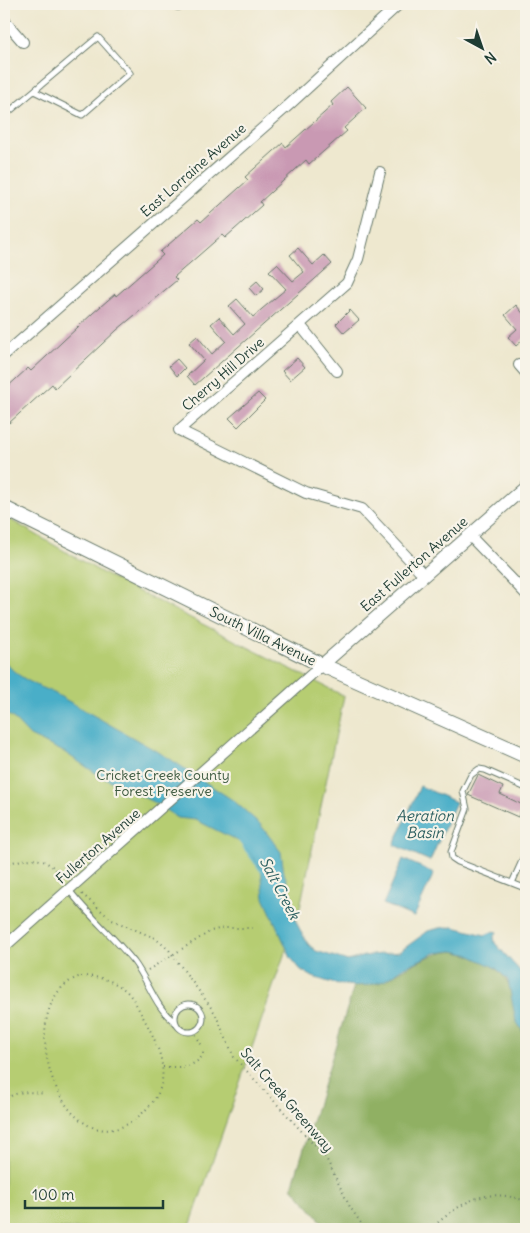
<svg xmlns="http://www.w3.org/2000/svg" width="530" height="1233" font-family="Delius,sans-serif">
	<rect width="100%" height="100%" fill="#f7f3e8"/>
	<filter id="ink" filterUnits="userSpaceOnUse"><feTurbulence type="fractalNoise" baseFrequency=".02" numOctaves="2"/><feDisplacementMap in="SourceGraphic" scale="10" xChannelSelector="R" yChannelSelector="G"/><feConvolveMatrix kernelMatrix="1 2 1 2 8 2 1 2 1" color-interpolation-filters="sRGB"/></filter>
	<filter id="wash" filterUnits="userSpaceOnUse"><feTurbulence type="fractalNoise" baseFrequency=".0096" numOctaves="4" result="noise"/><feDisplacementMap in="SourceGraphic" scale="20" xChannelSelector="R" yChannelSelector="G"/><feGaussianBlur stdDeviation="1.12" result="paint"/><feColorMatrix in="noise" values="0 0 0 0 0 0 0 0 0 0 0 0 0 0 0 0 0 1.4 0 .05"/><feComposite in="paint" operator="in"/></filter>
	<g filter="url(#wash)">
		<rect width="100%" height="100%" fill="#eee8cf"/>
		<!-- green -->
		<path fill="#b6cd72" stroke="#6a8553" d="M4 516 106 575 344 696 299 912 189 1229H4Z"/>
		<!-- forest -->
		<path fill="#90b064" stroke="#58764c" d="M453 951C480 957 507 967 513 997 516 1012 515 1024 526 1036V1229H328L292 1187 354 986C364 985 376 985 385 980 410 967 423 955 453 951Z"/>
		<!-- water -->
		<path fill="#49aec8" stroke="#34767e" d="M4 660C14 676 37 686 54 693L167 757 234 801 260 824 281 852 284 873 288 884 286 892 289 901 298 926 308 944 316 951 348 961 364 956 399 952 428 931 440 928 454 927 485 935 494 931 497 932 494 937 495 943 521 972 523 980H526V1036L516 1021 508 980 496 968 467 954 453 951 435 953 405 967 384 981 369 985 354 986 332 983 313 977 301 970 291 958 264 898 261 868 242 843 196 820 178 818 153 802 97 774 64 752 30 736 12 717 4 713Z
			M420 786 456 802 430 861 394 845Z
			M403 859 434 873 414 917 383 904Z"/>
		<g fill="none" stroke-linecap="round" stroke-linejoin="round">
			<!-- stream -->
			<path stroke="#49aec8" stroke-width="2.5" d="M238 839 263 873"/>
		</g>
		<g id="blocks">
			<!-- building -->
			<path fill="#c999b3" d="M347 87 366 108 344 128 347 131 309 164 306 160 260 202 262 205 225 238 222 235 174 277 177 280 117 330 55 388 52 384 9 423 4 416V390L28 368 31 371 93 313 115 294 116 296 163 255 160 252 198 219 201 222 248 180 245 177 283 143 286 147 333 105 331 102Z
				M298 248 313 265 324 255 332 264 195 385 187 376 204 360 189 343 197 336 212 354 226 341 211 324 219 317 234 334 245 324 229 306 237 299 253 317 262 309 286 289 269 271 277 264 293 281 304 272 290 255Z
				M257 281 264 289 256 296 249 288Z
				M516 305 526 317V337L516 346 508 337 517 329 505 315Z
				M350 310 359 320 344 333 336 324Z
				M297 358 305 367 290 380 282 371Z
				M177 359 185 368 177 376 169 366Z
				M258 393 265 400 238 427 229 418Z
				M478 775 503 787 500 794 523 805 518 817 468 795Z"/>
		</g>
	</g>
	<g filter="url(#ink)">
		<use href="#blocks" fill-opacity="0" stroke="#67796a" stroke-width="1"/>
		<g fill="none" stroke-linecap="round" stroke-linejoin="round">
			<defs>
				<path id="service" d="M4 116 98 37 130 73 82 115 34 91
					M526 788 485 770 479 769 471 775 463 791 467 809 451 852 452 858 458 862 522 887H526
					M512 883 526 852
					M69 890C89 916 114 937 134 962 149 982 155 1008 176 1023
					M175 1018a14 14 0 1 1 28 0a14 14 0 1 1-28 0Z"/>
				<path id="minor" d="M177 4 178 5
					M4 20 23 42
					M380 172 358 259 347 283 179 430 306 493 362 509 424 575
					M300 325 337 371
					M4 355 290 104 399 4
					M519 365 526 373
					M470 536 526 594
					M4 947 322 665"/>
				<path id="tertiary" d="M322 665 526 486"/>
				<path id="secondary" d="M4 508 322 665 526 756"/>
			</defs>
			<!-- service casing -->
			<use href="#service" stroke="#67796a" stroke-width="7"/>
			<!-- minor casing -->
			<use href="#minor" stroke="#67796a" stroke-width="12"/>
			<!-- tertiary casing -->
			<use href="#tertiary" stroke="#67796a" stroke-width="14"/>
			<!-- secondary casing -->
			<use href="#secondary" stroke="#67796a" stroke-width="16"/>
			<!-- path -->
			<path stroke="#67796a" stroke-width="2" stroke-dasharray="1 4" stroke-linecap="butt" d="M4 864C34 857 43 854 65 879
				M82 894 112 920 155 938 169 950 215 1013 234 1057 326 1158 350 1207 365 1229
				M148 970 211 931 223 928H253
				M81 976C97 976 114 980 126 991 134 998 138 1009 143 1017 158 1044 174 1077 151 1104 70 1199 0 1002 81 976Z
				M163 1067C179 1067 193 1069 203 1055V1048L194 1031
				M4 1103C11 1090 32 1091 44 1094
				M4 1141V1164
				M430 1229C463 1202 482 1186 526 1201"/>
			<!-- service -->
			<use href="#service" stroke="#fff" stroke-width="5"/>
			<!-- minor -->
			<use href="#minor" stroke="#fff" stroke-width="10"/>
			<!-- tertiary -->
			<use href="#tertiary" stroke="#fff" stroke-width="12"/>
			<!-- secondary -->
			<use href="#secondary" stroke="#fff" stroke-width="14"/>
		</g>
	</g>
	<g text-anchor="middle" dominant-baseline="central" stroke-width="4.5" stroke-linejoin="round" paint-order="stroke">
		<!-- street labels -->
		<g font-size="14" fill="#1f3d34" stroke="#f7f3e8">
			<text transform="translate(193 170) rotate(-41)">East Lorraine Avenue</text>
			<text transform="translate(223 374) rotate(-41)">Cherry Hill Drive</text>
			<text transform="translate(414 564) rotate(-41)">East Fullerton Avenue</text>
			<text transform="translate(263 636) rotate(26)">South Villa Avenue</text>
			<text transform="translate(98 846) rotate(-41)">Fullerton Avenue</text>
			<text transform="translate(287 1100) rotate(49)">Salt Creek Greenway</text>
		</g>
		<!-- park labels -->
		<g font-size="14" fill="#3d5a40" stroke="#f7f3e8">
			<text x="163" y="775">Cricket Creek County<tspan x="163" dy="16">Forest Preserve</tspan></text>
		</g>
		<!-- water labels -->
		<g font-size="15" font-style="italic" fill="#2c5f60" stroke="#f7f3e8">
			<text x="425" y="815">Aeration<tspan x="425" dy="17">Basin</tspan></text>
			<text transform="translate(280 888) rotate(62)">Salt Creek</text>
		</g>
	</g>
	<!-- margin -->
	<rect width="530" height="1233" fill="none" stroke="#f7f3e8" stroke-width="20"/>
	<!-- north arrow -->
	<g transform="translate(482 48) rotate(140)" stroke="#f7f3e8" stroke-width="4" paint-order="stroke">
	<path d="M0-4L9 19L0 12L-9 19Z" fill="#1f3d34"/>
	<text y="-8" font-size="14" font-weight="bold" text-anchor="middle" fill="#1f3d34">N</text>
	</g>
	<!-- scale -->
	<path d="M25 1200v8h138v-8" fill="none" stroke="#1f3d34" stroke-width="2.5"/>
	<text x="32" y="1200" font-size="15" fill="#1f3d34" stroke="#f7f3e8" stroke-width="4" paint-order="stroke">100 m</text>
</svg>
